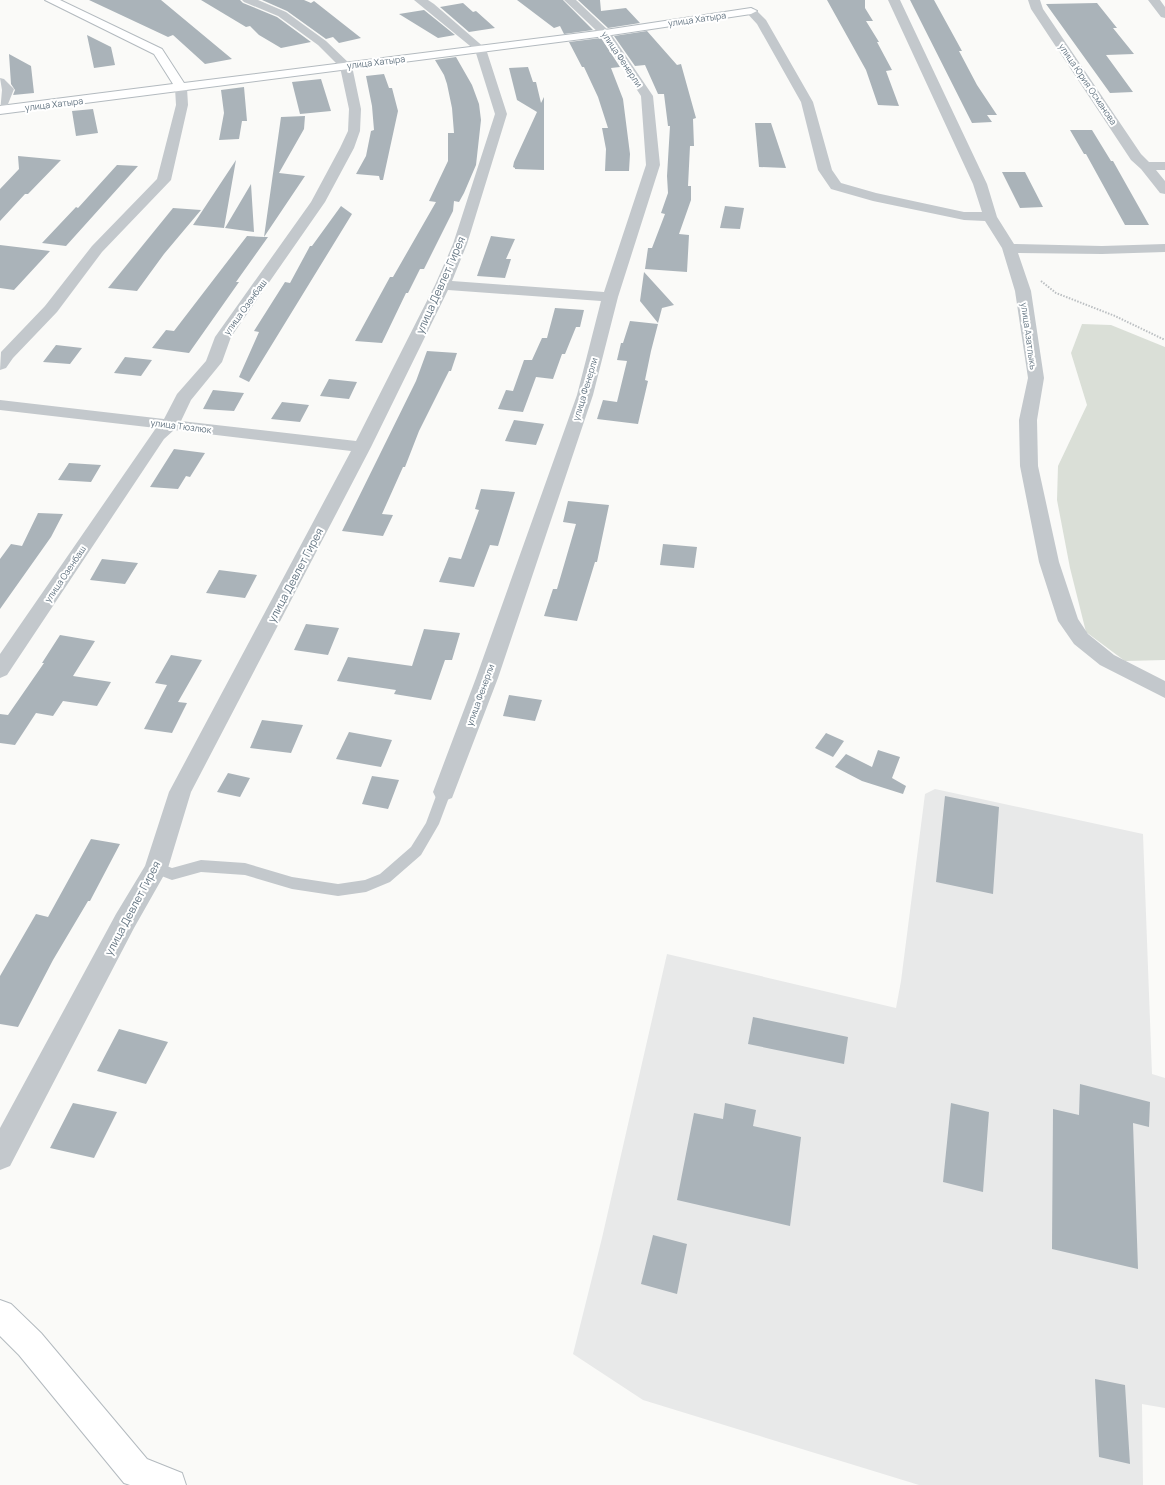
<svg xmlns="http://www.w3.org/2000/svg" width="1165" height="1485" font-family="Manrope,sans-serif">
	<rect width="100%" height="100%" fill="#fafaf8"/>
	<!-- built -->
	<path fill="#e8e9e9" d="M935 789 1143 834 1152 1074 1165 1078V1408L1142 1404 1143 1485H919L643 1400 573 1354 602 1238 667 954 896 1008 901 981 925 794Z"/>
	<!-- green -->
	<path fill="#dadfd7" d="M1082 324 1111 325 1165 347V660L1125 661 1086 632 1070 568 1057 500 1058 466 1087 405 1071 353Z"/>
	<!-- building -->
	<path fill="#aab3b9" d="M89 0H161L232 59 205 64 173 35 168 37Z
		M201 0H240L243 3 277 17 311 42 281 48 259 35 250 26 246 27Z
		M262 0H304L311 3 314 1 361 38 339 43 333 37 326 39 287 11Z
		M517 0H563L593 30 564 34 560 26 554 28Z
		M578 0H600L601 11 626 8 640 23 608 28Z
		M827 0H865V8L873 21H866L879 42H877L892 70 886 71 899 106 878 105 866 70Z
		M910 0H934L962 51H959L977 85 997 115H987L992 122 972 123Z
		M463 3 473 12 476 11 495 28 469 32 440 7Z
		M1097 3 1117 28H1113L1134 54 1106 55 1133 92 1110 93 1046 4Z
		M424 10 455 35 438 38 399 14Z
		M647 31 677 65 681 64 696 118 693 119 694 146H690L688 186H691V200L679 234 689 235 687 272 645 269 648 248H652L665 214 661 213 668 193 667 176 670 126H668L664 94H658L645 65 635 66 614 36Z
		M87 35 111 47 115 65 94 68Z
		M601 38 620 67 611 68 623 99 630 154 629 171H605L606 149 602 128H608L598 97 584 67H582L569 42Z
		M9 54 31 66 34 93 13 95 15 90 11 84Z
		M456 57 472 85 479 104 481 120 476 165 464 193 459 202 454 201 453 211 424 269H420L408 293H406L382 343 355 341 390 277H393L436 202 429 201 448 161V133H454L452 108 447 84 444 75 435 60Z
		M528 67 533 82H536L541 103 544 97V170L515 169V168L513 167 514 162 537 112 517 100 509 68Z
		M384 74 389 88H392L398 111 383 180H380L379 176 356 174 366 156 371 131 374 130 372 106 366 76Z
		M321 79 331 111 300 114 292 82Z
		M244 87 247 121H242L239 139 219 140 224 113 221 90Z
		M93 109 98 133 76 136 72 111Z
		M305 116 304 129 279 173 305 176 264 237H268L236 282H239L189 353 152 348 166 330 174 331 247 236 264 237 281 117Z
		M755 123H771L786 168 759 167Z
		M1070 130H1092L1111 161H1113L1149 225H1125L1086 154H1084Z
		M18 156 61 160 28 194H25L0 221V189L19 169Z
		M236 160 224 228 193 225Z
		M117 165 138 166 66 246 42 243 76 207 78 208Z
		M1002 172H1025L1043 207 1020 208Z
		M251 184 254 232 225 228Z
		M341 206 352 214 249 382 239 377 259 332 254 331 285 282 290 283 310 246H312Z
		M725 206 744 208 740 229 720 228Z
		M173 208 201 210 164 254 137 291 108 288Z
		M491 236 515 239 506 259H511L505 278 477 276Z
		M0 245 50 251 14 290 0 288Z
		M644 272 674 305 662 308 658 323 640 301Z
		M555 308 584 310 580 327H576L565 354H562L553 379 536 377 523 412 498 409 506 390 513 391 524 360H532L542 338H547Z
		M630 321 658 324 651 351 645 380 648 381 638 424 597 419 603 400 617 402 627 361 617 360 621 343H623Z
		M56 345 82 348 70 364 43 362Z
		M427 351 457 353 451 371H449L419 431 405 467H403L382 514 393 515 383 536 342 531 416 381Z
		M125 357 152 360 141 376 114 373Z
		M329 379 357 382 349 399 320 396Z
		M213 390 244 393 234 411 203 409Z
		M282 402 309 405 300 422 271 419Z
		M514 420 544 424 536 445 505 441Z
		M174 449 205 453 190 477 186 476 178 489 150 487Z
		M69 463 101 465 91 482 58 480Z
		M481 489 515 492 498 546 490 545 474 587 439 582 449 557 461 559 479 510 475 509Z
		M568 501 609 505 597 562H595L577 621 544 616 553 589H557L576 524 563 522Z
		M38 513 63 514 51 537 0 609V559L11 544 22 546Z
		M663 544 697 547 694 568 660 565Z
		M102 559 138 563 125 584 90 580Z
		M219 570 257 575 245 598 206 593Z
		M306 624 339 628 328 655 294 650Z
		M424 629 460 633 452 660H445L431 700 394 694 396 690 337 681 348 657 412 666Z
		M60 635 95 641 73 676 111 682 97 706 63 701 53 716 36 713 15 745 0 743V714L8 715 44 663H42Z
		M171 655 202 660 178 702 187 703 172 733 144 729 167 685 155 683Z
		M509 695 542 700 535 721 503 716Z
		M262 720 303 725 291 753 250 748Z
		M349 732 392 740 381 767 336 759Z
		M826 733 844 741 833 757 815 748Z
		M878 750 900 757 892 778 906 786 903 794 862 781 835 767 846 754 872 767Z
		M228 773 250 778 240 797 217 792Z
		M372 776 399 780 388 809 362 804Z
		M945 796 999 807 993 894 936 882Z
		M91 839 120 844 90 901H88L53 960 18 1027 0 1024V976L36 914 48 917Z
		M753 1017 848 1037 844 1064 748 1044Z
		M119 1029 168 1042 146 1084 97 1071Z
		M1080 1084 1150 1102 1149 1127 1133 1123 1138 1269 1052 1249 1053 1109 1079 1115Z
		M73 1103 117 1112 94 1158 50 1148Z
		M725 1103 756 1110 753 1126 801 1137 790 1226 677 1200 694 1113 723 1119Z
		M951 1103 989 1112 983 1192 943 1182Z
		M653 1235 687 1244 677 1294 641 1284Z
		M1095 1379 1125 1385 1130 1464 1099 1457Z"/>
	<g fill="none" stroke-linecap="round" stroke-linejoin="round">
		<defs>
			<path id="secondary" d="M45 0H60L162 49 184 83 605 30 751 8 757 11 751 14 605 36 0 114V106L173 84 154 54Z
				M0 1300 11 1304 41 1333 147 1459 182 1473 186 1485H130L124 1483 19 1355 0 1336Z"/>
		</defs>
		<!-- secondary casing -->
		<use href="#secondary" stroke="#b3babf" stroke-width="2"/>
		<!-- path -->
		<path stroke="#bbbfc2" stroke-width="2" stroke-dasharray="1.5 1.5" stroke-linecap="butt" d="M1041 281 1056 293 1115 316 1165 340"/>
		<!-- lane -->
		<path fill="#c3c8cc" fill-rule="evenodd" d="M444 787 449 788 451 792 439 824 421 855 390 882 366 892 338 896 292 889 245 875 201 872 172 880 151 872 149 868 151 864 156 862 172 868 201 860 245 863 292 877 338 884 365 880 380 874 411 847 426 823 439 788Z"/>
		<!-- street -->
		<path fill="#c3c8cc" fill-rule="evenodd" d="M242 0H258L286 12 326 41 352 66 361 109 360 131 354 148 325 202 231 337 222 362 191 400 181 421 356 441 435 285 453 244 495 114 475 50 414 0H428L434 4 486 49 507 114 467 244 452 281 604 292 646 165 641 96 601 35 564 0H576L609 31 653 96 660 165 618 297 593 395 498 678 452 798 444 801 436 798 433 792 476 678 577 395 601 301 448 290 371 447 191 792 168 868 134 928 10 1166 0 1170V1128L116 914 145 866 169 792 351 451 174 430 164 439 7 675 0 678V654L156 428 0 410V400L164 419 177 394 206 361 215 337 311 202 340 148 348 131 349 109 340 67 318 45 278 16 244 2Z
			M888 0H900L987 184 997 217 1014 244 1102 246 1165 244V252L1102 254 1018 253 1031 291 1044 378 1037 420 1038 466 1059 562 1078 619 1088 634 1114 655 1165 681V698L1100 665 1074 644 1058 621 1039 562 1020 466 1019 420 1028 378 1015 291 1002 248 985 221 964 220 873 201 831 189 818 170 801 102 757 24 745 11 747 9H755L766 20 813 102 832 170 841 183 876 193 964 212H982L973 184Z
			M1028 0H1040L1043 9 1141 154 1149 162H1165V170H1156L1165 181V194L1160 193 1141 169 1131 160 1031 9Z
			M1148 0H1160L1165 7V18L1161 17Z
			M0 78 4 79 14 89 6 109 0 113 2 90Z
			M181 84 187 88 188 105 171 180 102 252 57 312 13 358 6 368 0 370 1 352 45 306 92 246 157 179 176 105 175 88Z"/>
		<!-- secondary -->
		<use href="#secondary" fill="#fff" fill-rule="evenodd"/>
	</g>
	<g text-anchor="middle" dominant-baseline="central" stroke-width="4" stroke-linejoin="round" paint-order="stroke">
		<!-- far-street labels -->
		<g font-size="9" fill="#657683" stroke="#fff">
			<text transform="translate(697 19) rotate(-8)">улица Хатыра</text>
			<text transform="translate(622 59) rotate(56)">улица Фенерли</text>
			<text transform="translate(376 62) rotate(-7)">улица Хатыра</text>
			<text transform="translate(1088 84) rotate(56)">улица Юрия Османова</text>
			<text transform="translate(54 104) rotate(-7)">улица Хатыра</text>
			<text transform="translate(245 307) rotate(-54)">улица Озенбаш</text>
			<text transform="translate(1029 336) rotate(82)">улица Азатлыкъ</text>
			<text transform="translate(585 389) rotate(-73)">улица Фенерли</text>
			<text transform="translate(181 426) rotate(7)">улица Тюзлюк</text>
			<text transform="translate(65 574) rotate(-56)">улица Озенбаш</text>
			<text transform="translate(480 695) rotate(-70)">улица Фенерли</text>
		</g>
		<!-- street labels -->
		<g font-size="11" fill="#657683" stroke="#fff">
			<text transform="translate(440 285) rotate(-66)">улица Девлет Гирея</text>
			<text transform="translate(295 575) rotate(-62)">улица Девлет Гирея</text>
			<text transform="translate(132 908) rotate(-62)">улица Девлет Гирея</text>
		</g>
	</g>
</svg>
